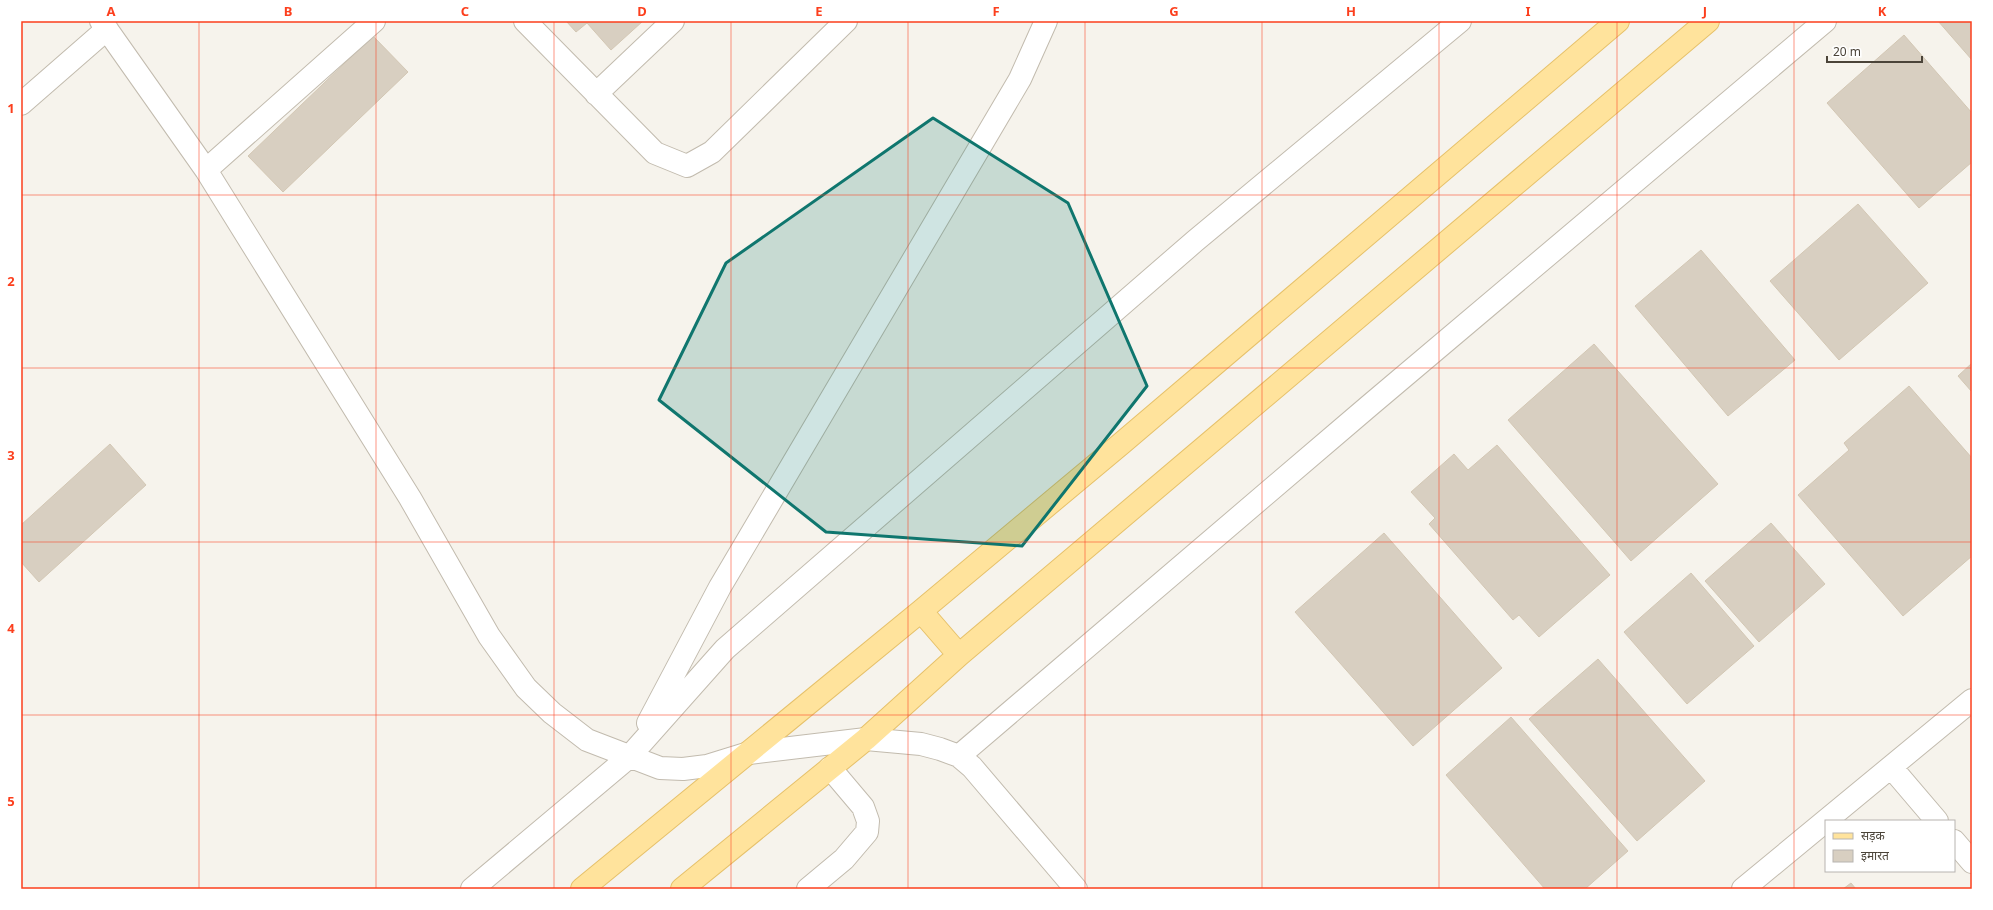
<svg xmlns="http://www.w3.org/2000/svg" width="1993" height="910" font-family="'Noto Sans','Noto Sans Devanagari',sans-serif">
	<rect width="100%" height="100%" fill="#f6f3ec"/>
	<!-- building -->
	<path fill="#d8cfc1" stroke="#d3c7b4" d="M566 21H643L611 50 587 23 576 32Z
		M1938 21H1972V60Z
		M1904 35 1972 113V162L1919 208 1827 103Z
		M373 36 408 72 283 192 248 156Z
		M1858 204 1928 283 1839 360 1770 281Z
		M1701 250 1795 360 1728 416 1635 306Z
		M1594 344 1718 484 1631 561 1508 420Z
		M1972 363V392L1958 376Z
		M1909 386 1972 458V556L1903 616 1798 495 1849 450 1844 443Z
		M110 444 146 485 39 582 21 562V525Z
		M1497 445 1610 575 1539 637 1519 615 1513 620 1429 524 1435 518 1411 492 1454 454 1468 470Z
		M1771 523 1825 584 1759 642 1705 581Z
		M1384 533 1502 668 1413 746 1295 612Z
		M1691 573 1754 646 1687 704 1624 632Z
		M1598 659 1705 781 1637 841 1529 719Z
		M1511 717 1628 851 1585 889H1545L1446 775Z
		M1851 883 1856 889H1843Z"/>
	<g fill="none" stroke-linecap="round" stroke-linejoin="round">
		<defs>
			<path id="minor" d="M101 21 206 170 410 498 489 636 526 688 552 713 587 740 660 768 683 769 707 766 749 753 866 739 921 744 940 749 959 756 972 767 1076 889
				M525 21 655 153 687 166 712 152 846 21
				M596 94 673 21
				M21 104 107 29
				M206 170 374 21
				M648 723 720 587 1020 79 1046 21
				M959 756 1369 406 1825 21
				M1891 767 1937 821
				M1954 841 1972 862
				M472 889 629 757 725 649 1195 241 1460 21
				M808 889 844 859 867 832 868 821 863 807 830 768
				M1743 889 1972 700"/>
			<path id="major" d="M921 611 959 655
				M582 889 921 611 1122 443 1618 21
				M682 889 866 739 959 655 1708 21"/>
		</defs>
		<!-- minor casing -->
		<use href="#minor" stroke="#c2bbae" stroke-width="24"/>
		<!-- major casing -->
		<use href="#major" stroke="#e6c16a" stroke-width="24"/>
		<!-- minor -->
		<use href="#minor" stroke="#fff" stroke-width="22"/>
		<!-- major -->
		<use href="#major" stroke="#ffe39c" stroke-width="22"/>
	</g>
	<!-- marked area -->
	<path fill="#0f766e" fill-opacity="0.2" stroke="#0f766e" stroke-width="3" stroke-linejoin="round" d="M933 118 1068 203 1147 386 1022 546 826 532 659 400 726 263Z"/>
	<!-- grid -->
	<path fill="none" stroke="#fc3f1d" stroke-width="1" stroke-opacity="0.55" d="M199 21V889M376 21V889M554 21V889M731 21V889M908 21V889M1085 21V889M1262 21V889M1439 21V889M1617 21V889M1794 21V889M21 195H1972M21 368H1972M21 542H1972M21 715H1972"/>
	<!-- border -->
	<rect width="1993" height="910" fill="none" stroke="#ffffff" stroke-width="44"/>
	<!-- legend -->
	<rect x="1825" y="820" width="130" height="52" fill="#ffffff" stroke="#b7b4b0"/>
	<rect x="1833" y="833" width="20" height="6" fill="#ffe39c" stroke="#b7b4b0"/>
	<text x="1861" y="840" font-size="12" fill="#4b4439">सड़क</text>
	<rect x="1833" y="850" width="20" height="12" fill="#d8cfc1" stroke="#b7b4b0"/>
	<text x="1861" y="860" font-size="12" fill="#4b4439">इमारत</text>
	<!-- scale -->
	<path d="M1827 56v6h95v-6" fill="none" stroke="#4b4439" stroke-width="2"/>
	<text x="1833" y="56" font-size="12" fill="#4b4439" stroke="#ffffff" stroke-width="3" paint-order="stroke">20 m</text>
	<rect x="22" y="22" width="1949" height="866" fill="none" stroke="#fc3f1d" stroke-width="1.5"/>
	<g font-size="13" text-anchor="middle" font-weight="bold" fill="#fc3f1d">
		<text x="111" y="16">A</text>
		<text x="288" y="16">B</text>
		<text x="465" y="16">C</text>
		<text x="642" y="16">D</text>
		<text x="819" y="16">E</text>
		<text x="996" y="16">F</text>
		<text x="1174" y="16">G</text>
		<text x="1351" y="16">H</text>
		<text x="1528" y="16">I</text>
		<text x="1705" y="16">J</text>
		<text x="1882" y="16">K</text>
		<text x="11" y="113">1</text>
		<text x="11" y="286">2</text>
		<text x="11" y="460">3</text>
		<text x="11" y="633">4</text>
		<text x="11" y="806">5</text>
	</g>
</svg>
